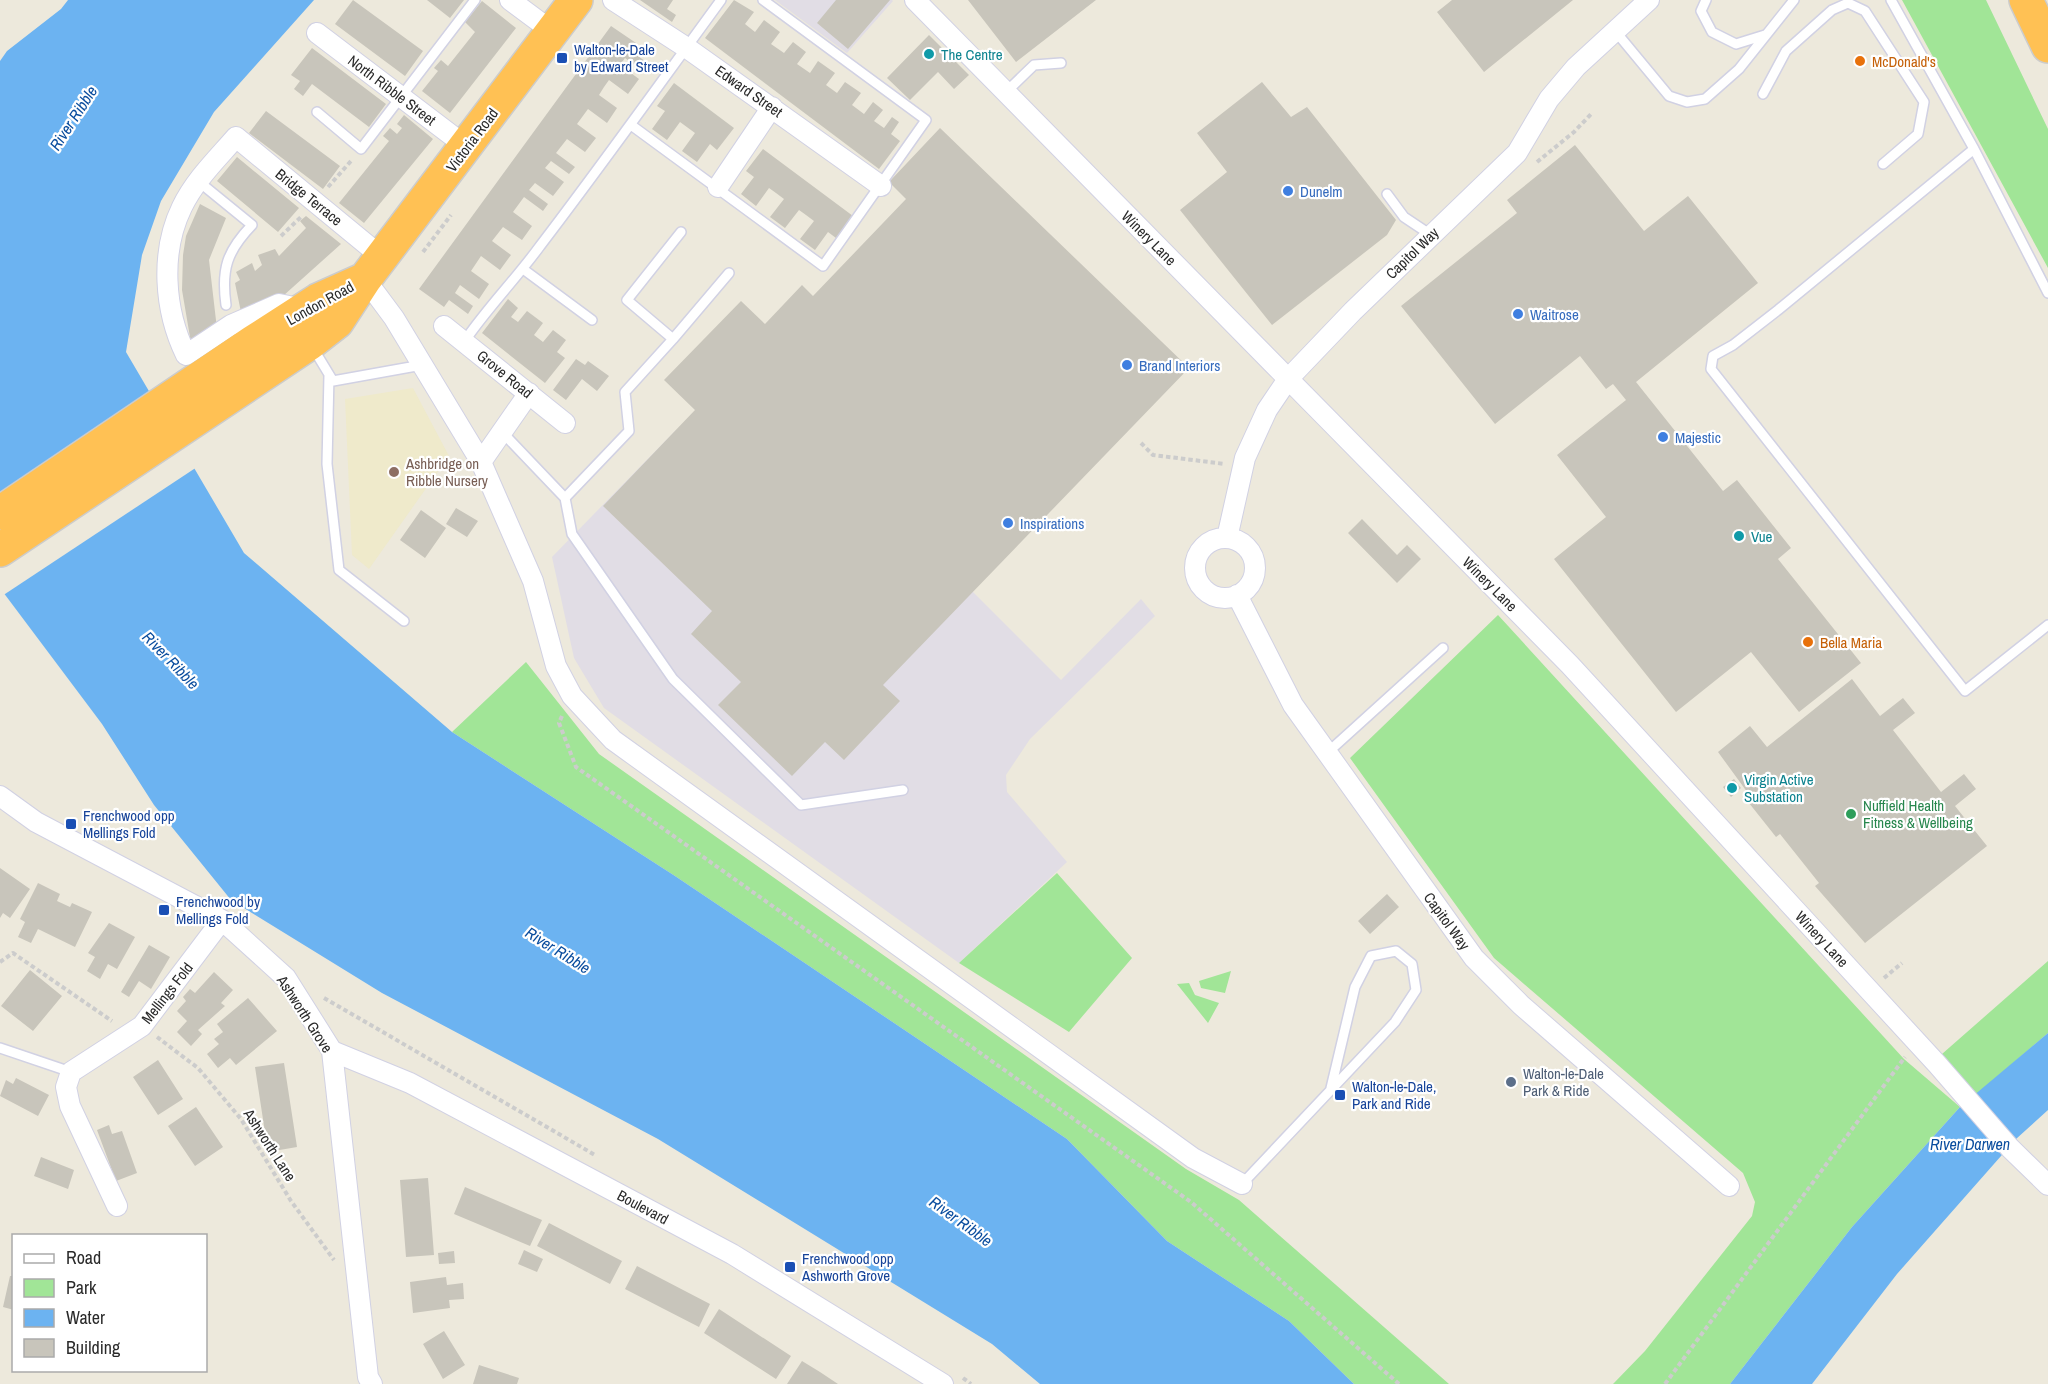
<svg xmlns="http://www.w3.org/2000/svg" width="2048" height="1384" font-family="'Archivo Narrow',sans-serif">
	<rect width="100%" height="100%" fill="#ede9dc"/>
	<!-- industrial -->
	<path fill="#e1dde5" d="M775 0H892L893 1 847 53Z
		M676 430 891 510 1061 680 1141 599 1155 616 1030 739 1006 775 1007 792 1067 862 959 963 604 708 574 658 552 557Z"/>
	<!-- education -->
	<path fill="#efeacb" d="M413 388 449 456 369 569 352 555 345 399Z"/>
	<!-- green -->
	<path fill="#a1e597" d="M1902 0H1986L2048 129V268Z
		M1498 615 1904 1059 1960 1107 1852 1227 1730 1384H1613L1645 1351 1752 1216 1755 1202 1743 1173 1494 958 1350 758Z
		M526 662 599 754 1186 1169 1239 1200 1449 1384H1354L1289 1321 1167 1241 1067 1139 675 876 452 732Z
		M1057 873 1132 958 1069 1032 959 963Z
		M2048 961V1033L1976 1095 1942 1054Z
		M1231 971 1225 993 1201 988 1199 981Z
		M1189 983 1195 995 1219 1003 1208 1023 1177 984Z"/>
	<!-- water -->
	<path fill="#6cb3f1" d="M68 0H314L214 112 161 201 142 255 126 352 244 553 452 732 675 876 1067 1139 1167 1241 1289 1321 1354 1384H1040L992 1344 658 1139 382 993 231 900 154 805 102 724 0 588V61L7 51 61 9Z
		M2048 1033V1110L2016 1139 1897 1274 1812 1384H1730L1852 1227 1960 1107Z"/>
	<!-- pier -->
	<path fill="#ede9dc" d="M153 393 197 467 2 596 0 593V494Z"/>
	<!-- building -->
	<path fill="#c8c5bb" d="M353 0 423 51 405 76 335 24Z
		M427 0H464L450 18Z
		M640 0H673L667 9 676 15 672 22Z
		M734 0 754 12 745 24 755 32 764 20 780 32 771 44 784 53 793 42 806 52 797 64 810 73 818 61 835 73 826 85 837 93 845 82 861 93 852 105 864 114 873 102 883 110 874 121 884 128 892 117 899 122 891 134 900 141 879 169 705 38Z
		M836 0H890L848 49 817 23Z
		M968 0H1096L1016 62Z
		M1452 0H1573L1484 72 1437 12Z
		M482 1 516 28 450 113 422 91 438 71 434 68 441 60 448 66 475 32 465 22Z
		M611 26 636 43 631 51 649 64 644 72 625 58 620 65 639 79 628 94 609 80 604 87 599 95 617 108 607 123 588 109 577 124 596 138 585 152 567 139 556 153 575 167 569 174 551 161 545 168 564 182 553 196 535 183 529 190 548 204 543 211 524 197 513 212 532 226 522 240 503 227 492 241 511 255 500 270 481 256 471 271 489 284 479 299 460 285 455 293 473 306 468 314 449 300 444 307 419 289Z
		M929 35 969 75 954 89 938 72 910 100 887 78Z
		M312 48 386 104 369 127 312 84 303 96 294 89 300 81 291 75Z
		M1262 82 1291 117 1307 107 1396 220 1387 235 1272 325 1180 210 1227 172 1197 133Z
		M674 83 734 128 717 150 710 144 697 162 682 151 695 133 680 122 667 140 652 129 665 111 657 106Z
		M266 111 340 166 323 189 249 133Z
		M404 115 433 139 364 223 339 203 389 141 383 136 390 128 397 134 402 128 397 124Z
		M940 128 1189 368 883 685 900 701 844 760 825 742 792 776 718 705 741 682 691 634 712 611 603 506 695 410 664 380 741 301 765 324 802 285 813 296 906 199 889 182Z
		M1575 145 1644 231 1688 196 1758 283 1636 382 1723 491 1737 480 1791 548 1778 559 1861 663 1799 712 1751 652 1676 712 1554 559 1606 517 1557 455 1626 400 1613 384 1606 389 1580 356 1495 424 1401 306 1517 213 1507 200Z
		M763 149 853 216 836 238 828 232 815 250 800 239 814 221 806 215 799 210 785 228 770 217 784 199 776 193 769 188 756 206 741 194 754 177 746 171Z
		M237 157 299 208 278 232 217 181Z
		M200 204 226 218 209 260 217 329 191 343 182 290 183 255 186 236Z
		M306 216 341 244 283 296 242 317 235 283 240 280 236 272 252 263 255 271 262 265 258 255 275 249 279 256 306 228 300 221Z
		M508 299 518 308 511 317 518 322 527 311 543 323 534 335 543 342 553 330 566 340 557 352 565 358 545 383 482 333Z
		M576 359 585 365 588 361 609 376 597 391 582 379 566 400 553 390Z
		M456 508 478 521 467 537 446 524Z
		M421 510 446 528 425 558 400 540Z
		M1362 519 1397 555 1407 545 1421 559 1397 583 1348 533Z
		M1852 679 1880 716 1903 698 1915 713 1893 730 1941 792 1964 774 1976 789 1955 806 1987 846 1865 943 1815 886 1819 883 1780 834 1776 837 1749 803 1753 800 1718 752 1750 726 1767 747Z
		M1734 779 1741 788 1731 797 1723 787Z
		M0 868 30 889 10 918 3 913 0 918Z
		M38 883 60 894 57 901 70 907 72 903 92 912 75 947 38 929 31 943 18 937 25 922 20 919Z
		M1387 894 1399 907 1370 934 1358 921Z
		M109 923 135 937 117 969 108 964 100 979 87 971 95 957 88 953Z
		M149 945 170 957 151 989 139 981 129 997 121 992Z
		M30 970 62 996 33 1031 1 1006Z
		M214 972 233 990 221 1003 225 1006 198 1030 202 1034 191 1046 177 1032 187 1021 177 1011 186 1001 183 997 190 989 195 993Z
		M248 998 277 1031 236 1065 230 1058 218 1068 207 1054 219 1044 214 1039 223 1032 217 1024Z
		M158 1060 183 1099 158 1115 133 1077Z
		M284 1063 297 1147 268 1152 255 1067Z
		M16 1078 49 1095 38 1116 0 1096 6 1080 13 1084Z
		M196 1107 223 1147 195 1166 168 1126Z
		M109 1125 112 1134 122 1131 137 1173 116 1181 97 1130Z
		M41 1157 74 1170 68 1189 34 1176Z
		M428 1178 434 1255 406 1257 400 1180Z
		M465 1187 542 1220 530 1246 454 1214Z
		M549 1223 622 1261 610 1284 537 1246Z
		M524 1250 543 1259 537 1272 518 1264Z
		M454 1251 455 1263 439 1264 438 1253Z
		M637 1266 710 1304 699 1327 625 1289Z
		M10 1276H14V1310L3 1307Z
		M446 1277 447 1285 463 1283 464 1299 449 1300 450 1308 413 1313 410 1282Z
		M719 1309 791 1356 776 1379 704 1333Z
		M444 1331 465 1365 443 1379 423 1344Z
		M802 1361 820 1372 838 1384H787Z
		M479 1365 519 1378 517 1384H473Z"/>
	<g fill="none" stroke-linecap="round" stroke-linejoin="round">
		<defs>
			<path id="lane" d="M1706 0 1701 11 1712 32 1736 44 1765 35
				M1891 0 1974 149 2048 293
				M1616 32 1669 96 1687 102 1705 99 1739 69 1794 0
				M1005 93 1034 65 1061 63
				M1763 94 1786 51 1832 10 1848 3 1865 11 1924 102 1918 134 1883 164
				M317 112 361 149 475 0
				M631 125 823 266 926 120 763 0
				M1974 149 1778 310 1733 345 1713 356 1711 369 1965 691 2048 625
				M198 181 252 225C227 251 221 269 226 305
				M1387 194 1404 217 1431 235
				M523 269 592 320
				M673 339 729 273
				M464 342C487 308 516 279 540 246 602 165 661 82 721 0
				M313 348 333 381 422 365
				M329 375 327 464 339 570 404 621
				M502 432 565 498 572 534 673 679 801 805 903 790
				M565 498 629 431 625 392 673 339 627 300 681 232
				M1327 753 1443 648
				M0 1048 71 1072
				M1242 1184 1395 1022 1416 990 1412 964 1396 951 1371 956 1355 987 1331 1088"/>
			<path id="street" d="M510 0 553 32
				M613 0 687 48 881 186
				M915 0 1570 665 1937 1064 2010 1148 2048 1185
				M317 33 467 147
				M718 187 772 107
				M365 279 394 318 481 462 533 581 556 666 572 696 613 740 1193 1158 1242 1184
				M304 309 279 304 231 325 186 355C164 310 160 252 182 207 195 180 217 159 236 137L383 258
				M444 326 565 423
				M481 462 529 393
				M1195 568a30 30 0 1 1 60 0a30 30 0 1 1-60 0Z
				M1227 538 1245 458 1267 410 1288 379 1353 311 1517 153 1549 99 1576 67 1649 0
				M1237 595 1293 705 1474 958 1521 1005 1729 1186
				M0 796 36 822 222 920 286 978 332 1051 368 1377 372 1384
				M332 1051 410 1083 732 1254 943 1384
				M117 1206 70 1106 66 1087 71 1072 142 1026 222 920"/>
			<path id="highway" d="M2026 0 2048 46
				M0 513 253 342 318 300 365 279
				M0 550 310 343 337 322 365 279 576 0"/>
		</defs>
		<!-- lane casing -->
		<use href="#lane" stroke="#d1d1e3" stroke-width="12"/>
		<!-- street casing -->
		<use href="#street" stroke="#d1d1e3" stroke-width="22"/>
		<!-- highway casing -->
		<use href="#highway" stroke="#ccc" stroke-width="36"/>
		<!-- path -->
		<path stroke="#ccc" stroke-width="4" stroke-dasharray="4.5 3" stroke-linecap="butt" d="M1537 162 1574 132 1592 113
			M328 187 351 161
			M281 236 301 217
			M423 252 451 215
			M1141 443 1153 455 1225 464
			M562 716 559 723 576 767 1191 1202 1399 1384
			M0 962 13 953 112 1021
			M1884 978 1902 963
			M324 998 595 1155
			M157 1037 198 1068 241 1119 291 1201 334 1260
			M963 1378 971 1384
			M1665 1384 1905 1057"/>
		<!-- lane -->
		<use href="#lane" stroke="#fff" stroke-width="9"/>
		<!-- street -->
		<use href="#street" stroke="#fff" stroke-width="20"/>
		<!-- highway -->
		<use href="#highway" stroke="#ffc154" stroke-width="33"/>
	</g>
	<!-- markers -->
	<g fill="#0f9aa8" stroke="#fff" stroke-width="2">
		<circle cx="929" cy="54" r="6"/>
		<circle cx="1739" cy="536" r="6"/>
		<circle cx="1732" cy="788" r="6"/>
	</g>
	<g fill="#1a4fb4" stroke="#fff" stroke-width="2">
		<rect x="556" y="52" width="12" height="12" rx="3"/>
		<rect x="65" y="818" width="12" height="12" rx="3"/>
		<rect x="158" y="904" width="12" height="12" rx="3"/>
		<rect x="1334" y="1089" width="12" height="12" rx="3"/>
		<rect x="784" y="1261" width="12" height="12" rx="3"/>
	</g>
	<g fill="#e8710a" stroke="#fff" stroke-width="2">
		<circle cx="1860" cy="61" r="6"/>
		<circle cx="1808" cy="642" r="6"/>
	</g>
	<g fill="#3f7fe0" stroke="#fff" stroke-width="2">
		<circle cx="1288" cy="191" r="6"/>
		<circle cx="1518" cy="314" r="6"/>
		<circle cx="1127" cy="365" r="6"/>
		<circle cx="1663" cy="437" r="6"/>
		<circle cx="1008" cy="523" r="6"/>
	</g>
	<circle fill="#8d6e63" stroke="#fff" stroke-width="2" cx="394" cy="472" r="6"/>
	<circle fill="#2e9e5b" stroke="#fff" stroke-width="2" cx="1851" cy="814" r="6"/>
	<circle fill="#5c6f8a" stroke="#fff" stroke-width="2" cx="1511" cy="1082" r="6"/>
	<g text-anchor="middle" dominant-baseline="central" stroke-width="4.5" stroke-linejoin="round" paint-order="stroke">
		<!-- transit labels -->
		<g font-size="15" fill="#164399" stroke="#fff" text-anchor="start">
			<text x="574" y="49">Walton-le-Dale<tspan x="574" dy="17">by Edward Street</tspan></text>
			<text x="83" y="815">Frenchwood opp<tspan x="83" dy="17">Mellings Fold</tspan></text>
			<text x="176" y="901">Frenchwood by<tspan x="176" dy="17">Mellings Fold</tspan></text>
			<text x="1352" y="1086">Walton-le-Dale,<tspan x="1352" dy="17">Park and Ride</tspan></text>
			<text x="802" y="1258">Frenchwood opp<tspan x="802" dy="17">Ashworth Grove</tspan></text>
		</g>
		<!-- culture labels -->
		<g font-size="15" fill="#0d838f" stroke="#fff" text-anchor="start">
			<text x="941" y="54">The Centre</text>
			<text x="1751" y="536">Vue</text>
			<text x="1744" y="779">Virgin Active<tspan x="1744" dy="17">Substation</tspan></text>
		</g>
		<!-- food labels -->
		<g font-size="15" fill="#c56008" stroke="#fff" text-anchor="start">
			<text x="1872" y="61">McDonald's</text>
			<text x="1820" y="642">Bella Maria</text>
		</g>
		<!-- street labels -->
		<g font-size="15" fill="#2a2a2a" stroke="#fff">
			<text transform="translate(392 90) rotate(37)">North Ribble Street</text>
			<text transform="translate(749 91) rotate(35)">Edward Street</text>
			<text transform="translate(472 140) rotate(-53)">Victoria Road</text>
			<text transform="translate(309 197) rotate(39)">Bridge Terrace</text>
			<text transform="translate(1149 238) rotate(45)">Winery Lane</text>
			<text transform="translate(1412 253) rotate(-44)">Capitol Way</text>
			<text transform="translate(320 303) rotate(-29)">London Road</text>
			<text transform="translate(505 374) rotate(39)">Grove Road</text>
			<text transform="translate(1490 584) rotate(45)">Winery Lane</text>
			<text transform="translate(1447 921) rotate(54)">Capitol Way</text>
			<text transform="translate(1822 939) rotate(47)">Winery Lane</text>
			<text transform="translate(167 993) rotate(-52)">Mellings Fold</text>
			<text transform="translate(305 1014) rotate(57)">Ashworth Grove</text>
			<text transform="translate(270 1145) rotate(57)">Ashworth Lane</text>
			<text transform="translate(643 1207) rotate(28)">Boulevard</text>
		</g>
		<!-- shop labels -->
		<g font-size="15" fill="#366cbe" stroke="#fff" text-anchor="start">
			<text x="1300" y="191">Dunelm</text>
			<text x="1530" y="314">Waitrose</text>
			<text x="1139" y="365">Brand Interiors</text>
			<text x="1675" y="437">Majestic</text>
			<text x="1020" y="523">Inspirations</text>
		</g>
		<!-- education labels -->
		<g font-size="15" fill="#785e54" stroke="#fff" text-anchor="start">
			<text x="406" y="463">Ashbridge on<tspan x="406" dy="17">Ribble Nursery</tspan></text>
		</g>
		<!-- leisure labels -->
		<g font-size="15" fill="#27864d" stroke="#fff" text-anchor="start">
			<text x="1863" y="805">Nuffield Health<tspan x="1863" dy="17">Fitness &amp; Wellbeing</tspan></text>
		</g>
		<!-- service labels -->
		<g font-size="15" fill="#4e5e75" stroke="#fff" text-anchor="start">
			<text x="1523" y="1073">Walton-le-Dale<tspan x="1523" dy="17">Park &amp; Ride</tspan></text>
		</g>
		<!-- water labels -->
		<g font-size="16" font-style="italic" fill="#0a4d9e" stroke="#fff">
			<text transform="translate(73 118) rotate(-57)">River Ribble</text>
			<text transform="translate(171 660) rotate(46)">River Ribble</text>
			<text transform="translate(558 950) rotate(32)">River Ribble</text>
			<text x="1970" y="1144">River Darwen</text>
			<text transform="translate(961 1221) rotate(36)">River Ribble</text>
		</g>
	</g>
	<!-- legend -->
	<rect x="12" y="1234" width="195" height="138" fill="#ffffff" stroke="#aaaaaa" stroke-width="1.5"/>
	<rect x="24" y="1254" width="30" height="9" fill="#ffffff" stroke="#aaaaaa" stroke-width="1.5"/>
	<text x="66" y="1264" font-size="18" fill="#2a2a2a">Road</text>
	<rect x="24" y="1279" width="30" height="18" fill="#a1e597" stroke="#aaaaaa" stroke-width="1.5"/>
	<text x="66" y="1294" font-size="18" fill="#2a2a2a">Park</text>
	<rect x="24" y="1309" width="30" height="18" fill="#6cb3f1" stroke="#aaaaaa" stroke-width="1.5"/>
	<text x="66" y="1324" font-size="18" fill="#2a2a2a">Water</text>
	<rect x="24" y="1339" width="30" height="18" fill="#c8c5bb" stroke="#aaaaaa" stroke-width="1.5"/>
	<text x="66" y="1354" font-size="18" fill="#2a2a2a">Building</text>
</svg>
